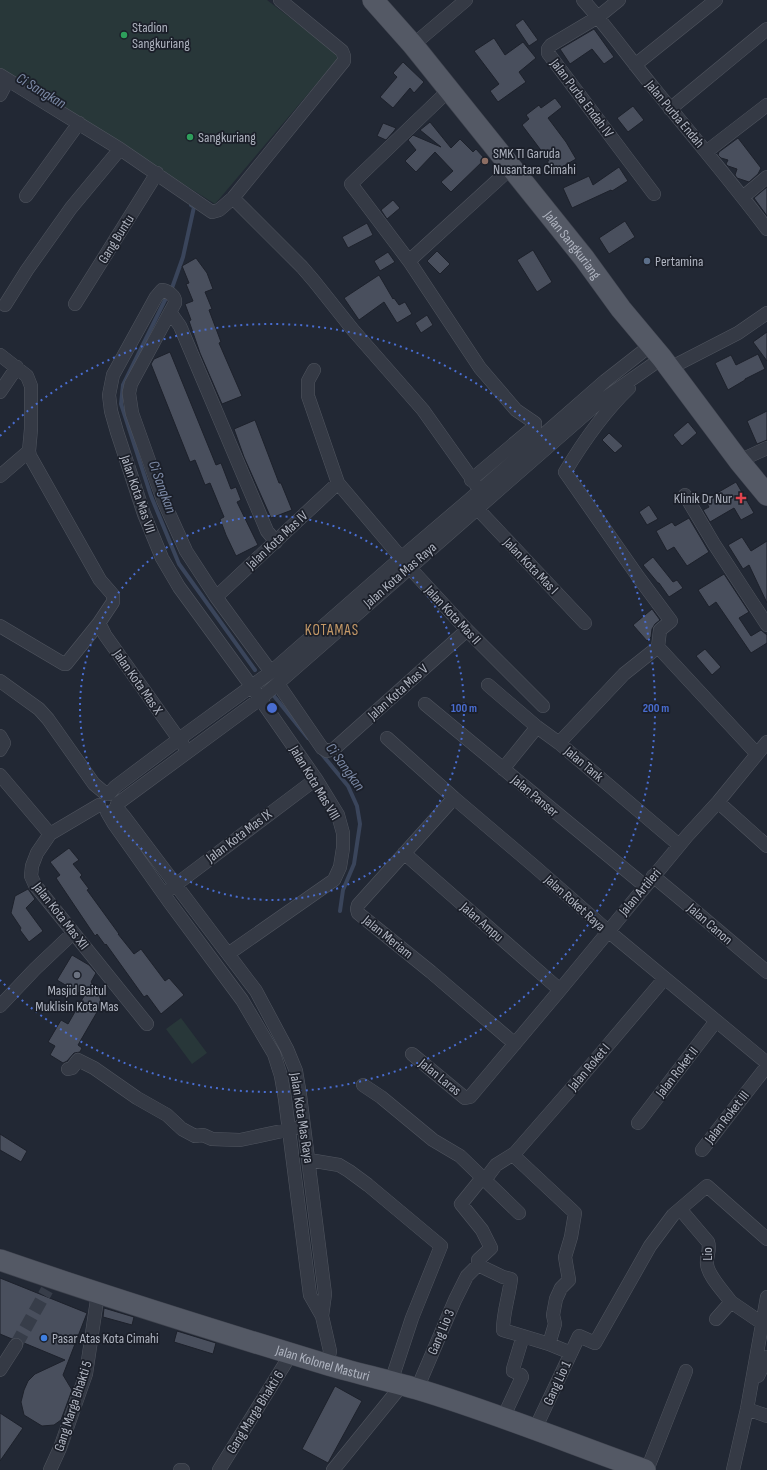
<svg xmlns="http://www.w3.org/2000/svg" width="767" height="1470" font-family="'Sofia Sans Condensed',sans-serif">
	<rect width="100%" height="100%" fill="#222834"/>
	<!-- green -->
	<path fill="#283739" d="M0 0H267L340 56 215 204 0 69Z
		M181 1018 207 1053 192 1064 166 1029Z"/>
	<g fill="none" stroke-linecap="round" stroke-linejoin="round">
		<!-- stream -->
		<path stroke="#3a455b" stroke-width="4" d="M172 288 183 257 194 207 191 205
			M166 298 123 385 121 404 151 496 179 564 255 670
			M274 696 308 738
			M320 752 348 786 357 806 360 824 354 864 343 890 340 911"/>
	</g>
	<!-- building -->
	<path fill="#494f5d" stroke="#1d212b" d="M523 19 538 40 529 46 515 25Z
		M594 29 614 57 604 64 592 49 570 64 560 49Z
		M494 38 505 55 523 42 536 58 519 72 526 82 498 102 490 91 499 84 474 51Z
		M403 62 424 82 414 93 410 88 393 108 380 97 397 77 393 73Z
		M555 98 562 107 548 118 566 142 576 159 553 172 547 161H549L522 125 529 119 526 115 539 105 541 108Z
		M633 106 644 120 628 132 617 118Z
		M430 122 451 148 460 139 473 152 476 149 485 159 451 192 441 182 453 171 435 152 416 172 405 161 416 150 408 140 413 135 441 147 420 130Z
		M383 123 396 128 394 131 386 140 377 136Z
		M738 138 761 168 758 174 749 182 737 178 735 175 737 169 728 166 726 164 728 160 721 158 718 155 719 152Z
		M619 167 628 181 612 191 611 190 572 208 563 188 589 176 593 185Z
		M767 187V216L754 198Z
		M393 200 400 208 387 219 381 210Z
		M625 221 635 237 609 254 599 238Z
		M367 223 373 235 348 248 342 237Z
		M533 250 552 282 537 292 517 260Z
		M437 251 450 264 440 274 427 261Z
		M388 252 395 262 380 271 374 261Z
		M196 258 207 273 213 289 205 292 212 309 209 310 221 342 219 343 242 396 222 404 200 353 189 321 191 320 185 304 193 301 186 284 189 283 182 266Z
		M379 275 393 299 394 298 399 305 405 302 412 314 397 323 384 302 359 320 344 298Z
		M427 315 433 325 421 333 415 323Z
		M767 332V361L753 342Z
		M170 352 216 465 221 463 231 489 236 487 241 500 237 502 258 545 236 556 226 535 220 519 224 517 210 483 205 485 195 460 190 462 151 364 154 359Z
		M758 354 765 369 745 379V380L728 390 715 363 731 355 736 365Z
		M767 411V440L757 444 747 421Z
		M255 420 279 483H281L292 510 271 518 244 457 234 429Z
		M688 422 697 433 682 446 673 435Z
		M609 433 623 446 615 453 602 440Z
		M736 482 754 513 741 520 734 508 710 522 703 510 709 507 705 500Z
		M649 505 658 519 647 525 639 512Z
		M689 518 709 552 687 566 674 547 667 551 656 531 672 522 675 526Z
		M742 537 751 551 767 541V603L749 565 743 569 728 545Z
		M653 557 673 582 677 580 683 588 669 597 659 583H658L643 565Z
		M724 574 749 612 739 618 751 636 761 630 767 635V643L751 653 716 602 709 607 698 590Z
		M652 609 660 620 655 624 652 629 651 637 647 641 633 625Z
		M705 649 721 667 712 675 696 656Z
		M69 848 79 860 73 864 82 875 80 877 89 889 87 890 119 934H118L134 954 141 949 165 981 169 978 184 995 161 1014 147 995 144 997 106 944 105 945 97 934 95 936 56 878 60 875 50 862Z
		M28 889 35 899 26 908 43 931 29 942 20 930 21 928 11 913 15 896Z
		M72 955 89 965 96 973 91 982 98 991 101 1001 100 1007 78 1045 82 1048 80 1052 74 1053 67 1061 63 1063 50 1055 55 1046 48 1042 61 1020 68 1024 84 996 57 980Z
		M0 1134 27 1151 21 1162 0 1150Z
		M0 1278 87 1313 63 1375 72 1390 61 1420 54 1425 42 1426 24 1415 21 1402 24 1390 28 1381 35 1374 65 1360 24 1343 20 1338 16 1337 12 1339 0 1334Z
		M104 1308 134 1317 132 1325 103 1317Z
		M177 1331 216 1343 213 1354 174 1342Z
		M335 1386 362 1401 328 1463 302 1449Z
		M0 1413 23 1428 0 1461Z"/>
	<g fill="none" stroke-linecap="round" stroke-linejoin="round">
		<!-- minor-tunnel -->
		<path stroke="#373d49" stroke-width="13" stroke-dasharray="13 6" stroke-linecap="butt" d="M16 1345 47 1290"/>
		<defs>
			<path id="minor" d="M583 0C609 29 632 62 657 92 694 138 732 182 767 229
				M619 0 598 17 551 45 548 49V53L654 194
				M413 45 466 0
				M635 65 716 0
				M0 75 120 149 212 212 219 210 233 198 344 61V56L342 51 280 0
				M449 90 351 184 409 261 480 368 516 410 535 423V426L471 480
				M0 95 8 80
				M670 109 767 29
				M706 152 767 105
				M26 196 79 123
				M743 197 767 177
				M233 198 302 267 314 281 353 330 423 410 477 486
				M409 261 512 167
				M75 304 157 173
				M5 305 27 270 71 208 120 149
				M170 312 180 326 267 531 276 542
				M0 355 27 376 31 386V429L29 451 30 456 100 580 113 595V602L99 623 66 664H64L0 626
				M670 368 738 333 767 313
				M314 370 308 381V396L338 483 409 567 467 630 543 706
				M0 392 17 367
				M739 461 767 448
				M0 476 29 451
				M685 495 714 544 767 625
				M472 503 585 623
				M216 597 338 483
				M99 623 105 635 183 745
				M658 647 757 754
				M0 681 39 709 48 719 94 784 106 794
				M278 684 322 748 327 751 334 749 467 630
				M488 685 537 727 559 743 679 845
				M425 704 645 886
				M0 736 4 743 0 750
				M387 738 454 798 534 866 608 931 767 1063
				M559 743 624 674 658 647 660 630 671 621 639 578 565 472C583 442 604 412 629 388
				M503 769 537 727
				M0 775 50 834
				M109 794 115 787 179 739 271 672 401 558 469 500 605 381 651 345
				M454 798 358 905 357 909 358 913 431 972 515 1044
				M718 802 767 846
				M117 804 260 699 598 403 662 358
				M99 805 50 834 37 853 32 866 31 876 35 885 147 1024
				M116 807 123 815 256 991 287 1049 296 1071 300 1095 325 1294 322 1316
				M107 812 114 824 170 903 242 1000 274 1054 281 1076 285 1099 310 1295 322 1316 330 1351 327 1365
				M404 853 560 990
				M653 876 688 905 767 972
				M170 889 316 779
				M228 954 334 880 340 867 343 848V833L338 815 316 779 252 687 179 587 162 558 144 514 117 432 111 411 109 395 113 375 156 297 162 290C168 291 176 296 175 303L131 384 129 393 132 413 163 500 186 551 216 597 271 672
				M0 1006 35 969 73 933
				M412 1054 465 1098 470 1097 560 990 687 836 718 802 767 742
				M68 1069 72 1068 78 1060 94 1068 137 1098 167 1115 182 1129 195 1136 203 1135 212 1139 240 1140 296 1128
				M363 1085 381 1097 433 1140 460 1156 519 1213
				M638 1123 716 1021
				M702 1150 767 1066
				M513 1155 575 1213 571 1237 565 1257 569 1280 561 1288 556 1299 553 1315 555 1324 549 1344
				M309 1160 339 1165 349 1171 368 1185 441 1246 412 1318 391 1382
				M484 1181 496 1165 515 1153 570 1090 664 979
				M680 1209 708 1242C711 1250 706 1256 707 1264 708 1276 724 1292 731 1302
				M478 1265 503 1277 511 1279C509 1296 503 1313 503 1330L549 1344 571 1353
				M716 1319 731 1302 762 1323
				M0 1370 16 1345
				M758 1376 767 1357
				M417 1389 455 1300 467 1276 478 1265V1260L491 1248 482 1230 461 1204 482 1178
				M747 1409 767 1416
				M503 1418 522 1377 521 1375 513 1371V1369L523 1336
				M535 1429 579 1336 595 1343 650 1246 673 1215 707 1186 767 1239
				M50 1470 60 1448 86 1374 98 1293
				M180 1470H183
				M219 1470 291 1354
				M333 1470 402 1385
				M647 1470 686 1371
				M733 1470 747 1409 767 1297"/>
			<g id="primary">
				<path id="s1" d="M373 0 413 45 584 258 621 309 662 358 739 461 767 495"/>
				<path id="s2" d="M0 1260C107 1297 216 1331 325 1364 355 1373 387 1380 417 1389 494 1412 569 1443 645 1470"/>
			</g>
		</defs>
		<!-- minor casing -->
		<use href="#minor" stroke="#50555f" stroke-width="14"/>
		<!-- primary casing -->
		<use href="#primary" stroke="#3f434e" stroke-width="22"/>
		<!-- minor -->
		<use href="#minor" stroke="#353a45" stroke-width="13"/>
		<!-- primary -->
		<use href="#primary" stroke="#545965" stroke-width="21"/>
	</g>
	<!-- distance rings -->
	<g fill="none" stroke="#496dd1" stroke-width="2" stroke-dasharray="2 4">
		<circle cx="272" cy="708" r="192"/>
		<path d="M0 436A384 384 0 1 1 0 980"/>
	</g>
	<!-- markers -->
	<g fill="#2e9e5b" stroke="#1b1f29" stroke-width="1.5">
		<circle cx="124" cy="35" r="4"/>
		<circle cx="190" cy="137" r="4"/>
	</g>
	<circle fill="#8d6e63" stroke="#1b1f29" stroke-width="1.5" cx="485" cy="161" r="4"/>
	<circle fill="#5c6f8a" stroke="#1b1f29" stroke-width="1.5" cx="647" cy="261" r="4"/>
	<path fill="#e0444e" stroke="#1b1f29" stroke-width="1.5" d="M739 492h4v4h4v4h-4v4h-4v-4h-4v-4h4z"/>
	<circle fill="#6b7280" stroke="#1b1f29" stroke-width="1.5" cx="77" cy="975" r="4"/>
	<circle fill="#3f7fe0" stroke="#1b1f29" stroke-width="1.5" cx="44" cy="1338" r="4"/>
	<g text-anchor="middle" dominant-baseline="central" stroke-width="3.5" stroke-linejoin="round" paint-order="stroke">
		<!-- poi labels -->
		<g font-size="14" fill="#b0b5c1" stroke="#1b1f29" text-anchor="start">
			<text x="132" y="27">Stadion<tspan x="132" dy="16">Sangkuriang</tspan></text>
			<text x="198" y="137">Sangkuriang</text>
			<text x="493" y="153">SMK TI Garuda<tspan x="493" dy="16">Nusantara Cimahi</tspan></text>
			<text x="655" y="261">Pertamina</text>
			<text x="732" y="498" text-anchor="end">Klinik Dr Nur</text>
			<text x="77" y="990" text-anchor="middle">Masjid Baitul<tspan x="77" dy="16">Muklisin Kota Mas</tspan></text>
			<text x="52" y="1338">Pasar Atas Kota Cimahi</text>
		</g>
		<!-- street labels -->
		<g font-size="14" fill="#b0b5c1" stroke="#1b1f29">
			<text transform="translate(582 98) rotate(53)">Jalan Purba Endah IV</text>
			<text transform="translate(675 114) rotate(50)">Jalan Purba Endah</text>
			<text transform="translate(116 239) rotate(-58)">Gang Buntu</text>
			<text stroke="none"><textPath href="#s1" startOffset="316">Jalan Sangkuriang</textPath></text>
			<text transform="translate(138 494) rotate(71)">Jalan Kota Mas VII</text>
			<text transform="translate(277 540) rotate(-43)">Jalan Kota Mas IV</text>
			<text transform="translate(531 566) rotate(46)">Jalan Kota Mas I</text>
			<text transform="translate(400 575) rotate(-41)">Jalan Kota Mas Raya</text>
			<text transform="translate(453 615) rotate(47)">Jalan Kota Mas II</text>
			<text transform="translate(138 682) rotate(55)">Jalan Kota Mas X</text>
			<text transform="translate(398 692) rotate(-42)">Jalan Kota Mas V</text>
			<text transform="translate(584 764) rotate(40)">Jalan Tank</text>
			<text transform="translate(315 783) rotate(59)">Jalan Kota Mas VIII</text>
			<text transform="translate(535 796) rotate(40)">Jalan Panser</text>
			<text transform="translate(239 836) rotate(-37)">Jalan Kota Mas IX</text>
			<text transform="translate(640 892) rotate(-50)">Jalan Artileri</text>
			<text transform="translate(575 903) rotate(42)">Jalan Roket Raya</text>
			<text transform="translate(61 916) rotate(52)">Jalan Kota Mas XII</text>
			<text transform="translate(482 922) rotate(41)">Jalan Ampu</text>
			<text transform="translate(710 924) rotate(41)">Jalan Canon</text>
			<text transform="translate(388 937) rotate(39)">Jalan Meriam</text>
			<text transform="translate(589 1067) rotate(-50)">Jalan Roket I</text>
			<text transform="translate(677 1072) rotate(-52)">Jalan Roket II</text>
			<text transform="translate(440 1077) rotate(39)">Jalan Laras</text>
			<text transform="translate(727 1117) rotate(-52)">Jalan Roket III</text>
			<text transform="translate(302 1118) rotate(81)">Jalan Kota Mas Raya</text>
			<text transform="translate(707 1254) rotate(-90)">Lio</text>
			<text transform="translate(441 1332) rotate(-67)">Gang Lio 3</text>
			<text stroke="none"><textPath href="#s2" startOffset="339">Jalan Kolonel Masturi</textPath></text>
			<text transform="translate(557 1383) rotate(-65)">Gang Lio 1</text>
			<text transform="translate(73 1406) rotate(-72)">Gang Marga Bhakti 5</text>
			<text transform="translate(255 1412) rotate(-58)">Gang Marga Bhakti 6</text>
		</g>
		<!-- water labels -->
		<g font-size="15" font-style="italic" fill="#7c8aa6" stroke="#1b1f29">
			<text transform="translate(41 91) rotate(31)">Ci Sangkan</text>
			<text transform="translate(162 487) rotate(70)">Ci Sangkan</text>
			<text transform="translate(345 767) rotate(54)">Ci Sangkan</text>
		</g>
		<!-- neighbourhood labels -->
		<g font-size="15" letter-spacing="1" fill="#c49968" stroke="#1b1f29">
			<text x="332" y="630">KOTAMAS</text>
		</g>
	</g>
	<circle cx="272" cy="708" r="6" fill="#496dd1" stroke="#1b1f29" stroke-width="2"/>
	<g font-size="12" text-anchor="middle" font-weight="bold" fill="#496dd1" stroke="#1b1f29" stroke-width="3.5" stroke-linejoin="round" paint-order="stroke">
		<text x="464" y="712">100 m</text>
		<text x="656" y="712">200 m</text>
	</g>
</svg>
